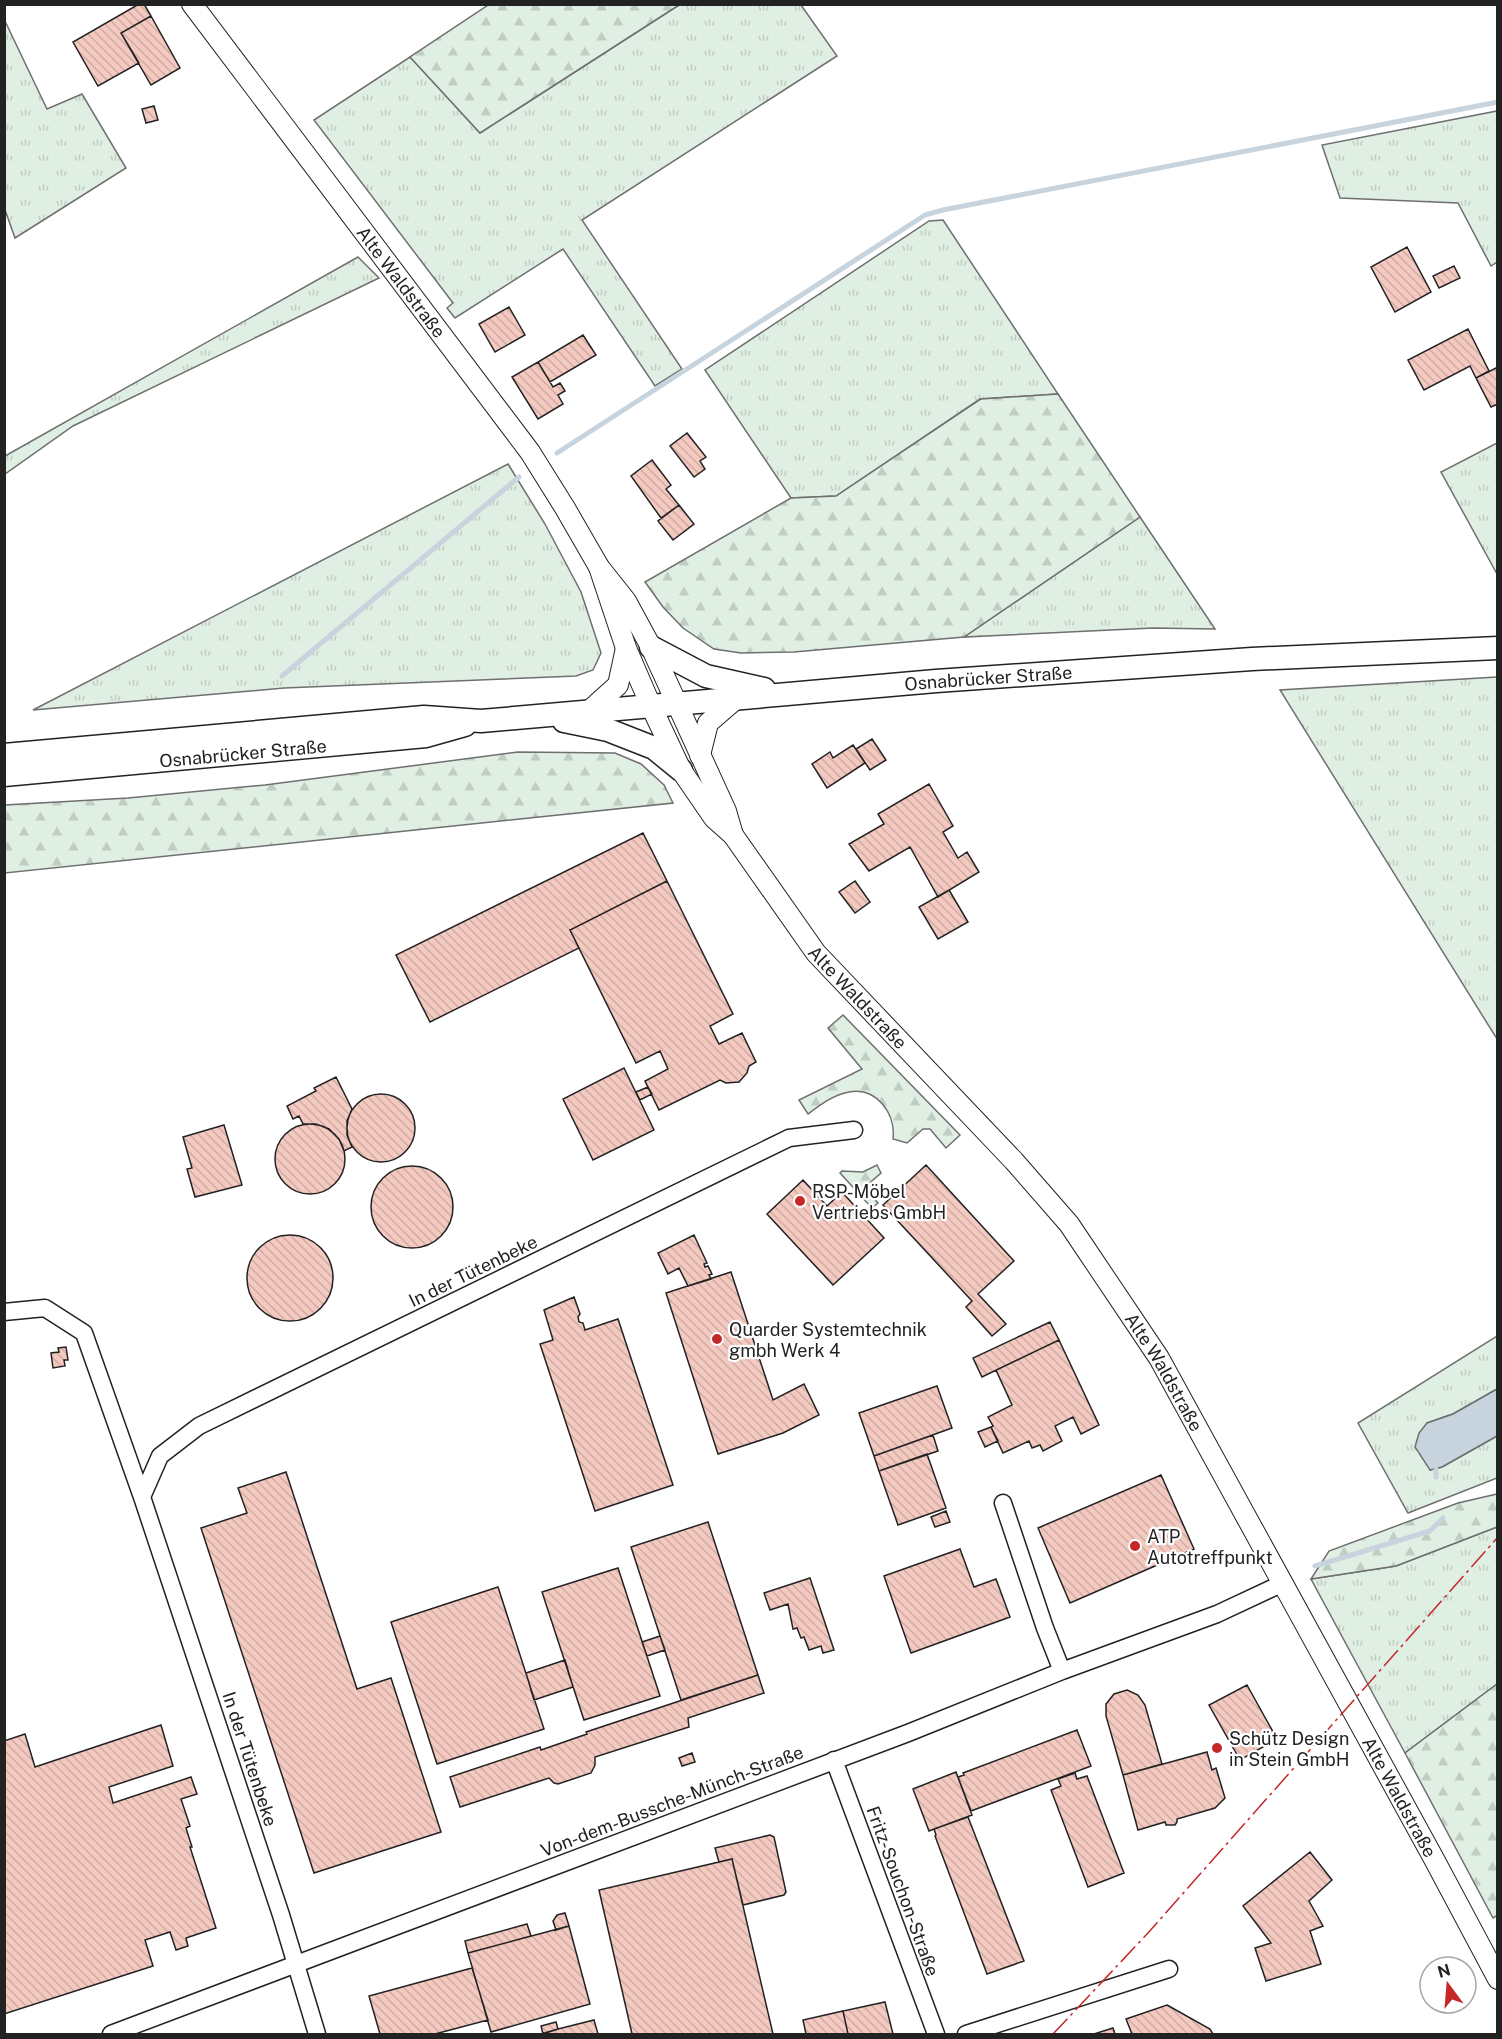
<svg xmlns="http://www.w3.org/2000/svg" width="1502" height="2039" font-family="'Public Sans',sans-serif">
	<defs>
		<pattern id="grass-tufts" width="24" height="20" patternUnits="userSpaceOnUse" patternTransform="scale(1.5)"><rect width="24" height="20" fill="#e0efe3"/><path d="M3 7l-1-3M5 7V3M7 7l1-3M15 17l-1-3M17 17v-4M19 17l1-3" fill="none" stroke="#c0cdc2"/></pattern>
		<pattern id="forest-firs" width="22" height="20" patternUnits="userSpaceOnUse" patternTransform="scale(1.5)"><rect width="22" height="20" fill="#e0efe3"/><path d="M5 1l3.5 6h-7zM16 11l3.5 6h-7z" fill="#c0cdc2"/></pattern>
		<pattern id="building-back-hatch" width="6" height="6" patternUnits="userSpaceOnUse" patternTransform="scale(1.5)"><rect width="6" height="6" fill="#f3c9c0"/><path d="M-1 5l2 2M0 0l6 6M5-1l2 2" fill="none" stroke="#d0aca5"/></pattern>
	</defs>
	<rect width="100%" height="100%" fill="#fff"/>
	<!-- grass -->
	<path fill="url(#grass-tufts)" stroke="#6f6f6f" stroke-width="1.5" d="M679 5H801L837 56 582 220 682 369 655 386 563 249 455 318 447 308 453 303 314 120 410 57 480 133Z
		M4 19 47 109 82 94 126 168 15 238 4 207Z
		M1497 111V262L1491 266 1458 203 1340 198 1322 145Z
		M943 220 1058 394 980 399 836 496 791 498 705 370 929 221Z
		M358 257 379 278 73 426 5 474V456Z
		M1497 443V574L1441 472Z
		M508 464 545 524 581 592 601 653 593 670 576 676 284 688 33 710Z
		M1140 517 1215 629 1153 628 964 637Z
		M1497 677H1498L1497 1039 1280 690Z
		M1497 1336V1389L1453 1414 1427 1423 1430 1470 1442 1467 1497 1436V1478L1408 1513 1358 1423Z
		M1497 1527V1684L1405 1753 1311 1579 1396 1566Z"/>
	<!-- forest -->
	<path fill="url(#forest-firs)" stroke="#6f6f6f" stroke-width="1.5" d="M488 5V4L679 5 480 133 410 57Z
		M1058 394 1140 517 964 637 794 652 741 653 714 649 683 628 663 607 645 582 791 498 836 496 981 399Z
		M518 752 615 753 641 764 664 785 673 803 5 873V805L128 798 265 785Z
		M843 1015 960 1135 946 1148 930 1129H923L907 1143 893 1139C896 1114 877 1087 849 1092 833 1095 820 1105 808 1114L799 1100 862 1069 828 1028Z
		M877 1165 881 1173 866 1186V1190L878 1203 872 1208 840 1173 842 1171 863 1172Z
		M1497 1494V1527L1396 1566 1311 1579 1329 1551 1458 1503Z
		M1497 1684 1498 1915 1493 1918 1405 1753Z"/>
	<!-- water -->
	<path fill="#c7d3dd" stroke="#6f6f6f" stroke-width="1.5" d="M1497 1389V1436L1442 1467 1430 1470 1415 1447 1419 1433 1427 1423 1453 1414Z"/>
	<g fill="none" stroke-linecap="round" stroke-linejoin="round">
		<!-- stream -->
		<path stroke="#c7d3dd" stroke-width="5" d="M557 453 925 215 943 210 1498 102
			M282 676 519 477
			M1436 1469V1477
			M1315 1566 1430 1531 1443 1518"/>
	</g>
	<!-- building -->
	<path fill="url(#building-back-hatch)" stroke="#222" stroke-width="1.5" d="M139 4H144L151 16 121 33 139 63 98 86 73 42Z
		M151 16 180 68 151 85 121 33Z
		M154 106 158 120 146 123 142 109Z
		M1407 247 1431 292 1395 312 1371 267Z
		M1454 266 1460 278 1439 288 1433 276Z
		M509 307 525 335 495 352 479 324Z
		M1468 329 1489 371 1476 378 1470 366 1424 390 1408 360Z
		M583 335 596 355 550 382 538 362Z
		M538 362 553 387 560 383 565 391 558 395 563 404 538 419 512 377Z
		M1498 367V404L1491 407 1476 378Z
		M687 433 706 457 700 461 705 469 694 477 670 446Z
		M652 460 671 485 666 489 679 505 661 518 631 476Z
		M679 505 694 524 673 540 658 521Z
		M872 739 886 760 870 770 856 749Z
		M853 745 865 763 827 788 812 764 830 752 833 758Z
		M929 784 953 826 943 832 958 858 967 852 979 872 938 897 910 847 869 871 849 844 884 824 878 814Z
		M643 833 667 881 570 930 579 948 430 1022 396 955Z
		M667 881 733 1014 710 1026 719 1044 742 1033 756 1062 749 1066 747 1073 739 1082 726 1083 720 1080 659 1110 645 1081 668 1069 660 1051 636 1063 570 930Z
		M855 881 870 902 855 913 839 892Z
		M949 890 968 922 938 939 919 907Z
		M624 1068 654 1130 593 1160 563 1099Z
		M336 1077 352 1109 347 1121V1135L352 1147 344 1151 339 1139 329 1129 316 1124H303L299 1116 293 1119 287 1106 316 1091 314 1088Z
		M648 1087 652 1094 640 1100 636 1092Z
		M347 1128a34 34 0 1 1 68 0a34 34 0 1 1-68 0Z
		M275 1159a35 35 0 1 1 70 0a35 35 0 1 1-70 0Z
		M224 1125 242 1185 195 1197 187 1169 192 1168 183 1137Z
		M926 1165 1014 1261 978 1294 1006 1324 992 1336 966 1307 972 1301 883 1205Z
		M371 1207a41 41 0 1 1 82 0a41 41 0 1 1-82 0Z
		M803 1180 827 1206 842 1192 884 1238 833 1285 767 1214Z
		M247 1278a43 43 0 1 1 86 0a43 43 0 1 1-86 0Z
		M694 1235 707 1263 704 1264 705 1267 708 1266 712 1274 709 1275 711 1279 688 1286 679 1268 668 1274 658 1253Z
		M731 1272 773 1400 804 1384 819 1415 783 1433 718 1454 666 1293Z
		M574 1297 580 1314 578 1317 579 1322 583 1323 585 1330 618 1319 673 1485 595 1511 540 1344 553 1340 544 1310Z
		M1050 1322 1059 1340 982 1377 973 1358Z
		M1059 1340 1099 1425 1081 1434 1073 1417 1055 1426 1062 1441 1043 1451 1040 1445 1032 1448 1029 1441 1003 1453 991 1427 993 1426 988 1417 1012 1405 996 1370Z
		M66 1347 68 1360H64L65 1366 53 1368 51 1353 59 1352 58 1348Z
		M937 1386 952 1428 874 1456 859 1413Z
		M991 1427 998 1441 985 1447 978 1432Z
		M933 1435 938 1451 879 1471 874 1456Z
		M927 1454 946 1508 898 1525 879 1471Z
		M286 1472 357 1689 391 1678 441 1832 314 1873 201 1528 247 1513 238 1488Z
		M1161 1475 1194 1549 1070 1603 1038 1528Z
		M946 1511 950 1522 935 1527 931 1517Z
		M708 1522 758 1675 681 1700 631 1547Z
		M960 1549 974 1587 996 1579 1010 1617 911 1653 884 1576Z
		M618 1568 660 1696 584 1720 542 1592Z
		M810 1578 834 1650 823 1653 821 1646 809 1650 804 1637 801 1638 797 1628 793 1629 788 1604 770 1610 764 1593Z
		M498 1587 544 1729 437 1764 391 1622Z
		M660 1636 665 1650 647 1656 642 1642Z
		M565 1660 573 1687 534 1700 526 1673Z
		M758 1675 764 1693 688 1718 689 1727 595 1757V1765L591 1773 558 1784 554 1783 549 1778 460 1807 450 1777 540 1747 541 1750 587 1734 586 1732Z
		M1247 1685 1277 1739 1240 1760 1209 1705Z
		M1127 1690 1138 1695 1145 1705 1162 1764 1123 1775 1106 1716V1704L1114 1694Z
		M161 1725 173 1766 109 1787 113 1803 191 1777 197 1794 181 1799 190 1826 186 1828 192 1847H190L216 1928 186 1938 188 1946 176 1950 170 1932 145 1940 153 1966 4 2014V1741L25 1734 35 1767Z
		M1077 1730 1091 1766 971 1811 958 1777 964 1775 963 1773Z
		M1207 1752 1212 1770 1216 1768 1225 1798 1215 1808 1177 1819V1822L1175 1825H1166L1165 1822 1138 1830 1123 1775Z
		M692 1753 695 1762 682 1766 679 1758Z
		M956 1772 972 1815 929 1831 913 1789Z
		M1075 1773 1077 1779 1087 1776 1124 1873 1088 1887 1051 1790 1061 1786 1058 1779Z
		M968 1817 1024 1961 987 1974 935 1836 936 1835 934 1829Z
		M770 1835 774 1837 786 1892 784 1895 743 1905 732 1859 719 1862 715 1848Z
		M1310 1852 1332 1880 1309 1901 1323 1926 1310 1931 1321 1964 1266 1981 1255 1948 1271 1943 1243 1906Z
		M732 1859 773 2034H632L599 1890Z
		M565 1913 569 1926 556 1930 553 1921 557 1915Z
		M527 1924 531 1936 468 1953 465 1941Z
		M569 1926 590 2004 491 2032 468 1953Z
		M472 1968 488 2020 435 2034H380L369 1996Z
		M885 2002 893 2034H848L843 2011Z
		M1167 2005 1210 2029 1213 2034H1132L1126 2019Z
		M843 2011 848 2034H806L803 2020Z
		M594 2020 598 2034H541L558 2029Z
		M556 2022 558 2029 543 2034 541 2026Z
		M1113 2028 1115 2034H1094Z"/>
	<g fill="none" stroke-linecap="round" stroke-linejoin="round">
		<defs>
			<path id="minor" d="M4 1312 45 1308 84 1333 142 1497
				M1003 1503 1045 1628 1062 1671
				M834 1760 936 2034
				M111 2034 908 1733 1062 1671 1217 1614 1281 1584
				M317 2034 281 1915 142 1497 160 1456 199 1426 789 1138 854 1130
				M966 2034 1169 1969"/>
			<g id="tertiary">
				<path id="s1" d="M192 4 530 452 565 508 599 567 626 601 651 647 726 811 733 835"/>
				<path id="s2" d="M599 567 626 648 651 706 681 770 714 818 733 835 816 953 1014 1161 1069 1224 1159 1358 1434 1859 1498 1979"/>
				<path d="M588 712 618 685 626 648"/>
				<path d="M700 755 708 723 737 698"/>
			</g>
			<g id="secondary">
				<path d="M651 647 706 676 764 689"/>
				<path d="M564 721 608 730 654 748 681 770"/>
				<path id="s3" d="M4 755 424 717 481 721 936 681 1252 659 1498 648"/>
				<path id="s4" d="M4 775 426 736 465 725"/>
			</g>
		</defs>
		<!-- minor casing -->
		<use href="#minor" stroke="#222" stroke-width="19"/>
		<!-- tertiary casing -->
		<use href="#tertiary" stroke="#222" stroke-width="22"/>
		<!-- secondary casing -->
		<use href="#secondary" stroke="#222" stroke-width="25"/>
		<!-- minor -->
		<use href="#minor" stroke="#fff" stroke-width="16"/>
		<!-- tertiary -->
		<use href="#tertiary" stroke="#fff" stroke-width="20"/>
		<!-- secondary -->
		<use href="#secondary" stroke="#fff" stroke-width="22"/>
		<!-- power -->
		<path stroke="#c62828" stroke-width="1.5" stroke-dasharray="21 4.5 3 4.5" stroke-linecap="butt" d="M1053 2034 1148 1933 1498 1537"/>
	</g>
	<!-- markers -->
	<g fill="#c62828" stroke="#fff" stroke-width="2">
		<circle cx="800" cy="1201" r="6"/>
		<circle cx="717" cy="1339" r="6"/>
		<circle cx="1135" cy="1546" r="6"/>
		<circle cx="1217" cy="1748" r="6"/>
	</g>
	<g text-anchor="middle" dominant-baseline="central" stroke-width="4.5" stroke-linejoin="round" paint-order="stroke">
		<!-- street labels -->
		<g font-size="18" fill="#222" stroke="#fff">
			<text stroke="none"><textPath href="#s1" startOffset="348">Alte Waldstraße</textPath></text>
			<text stroke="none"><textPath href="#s3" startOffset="988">Osnabrücker Straße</textPath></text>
			<text stroke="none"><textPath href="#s4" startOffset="240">Osnabrücker Straße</textPath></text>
			<text stroke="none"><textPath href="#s2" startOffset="508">Alte Waldstraße</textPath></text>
			<text transform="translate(473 1271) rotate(-26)">In der Tütenbeke</text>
			<text stroke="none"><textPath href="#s2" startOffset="994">Alte Waldstraße</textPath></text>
			<text transform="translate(250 1759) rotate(72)">In der Tütenbeke</text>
			<text stroke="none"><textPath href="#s2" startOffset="1480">Alte Waldstraße</textPath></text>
			<text transform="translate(672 1801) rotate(-21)">Von-dem-Bussche-Münch-Straße</text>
			<text transform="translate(903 1891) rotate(70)">Fritz-Souchon-Straße</text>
		</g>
		<!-- poi labels -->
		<g font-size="18" fill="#222" stroke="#fff" text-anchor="start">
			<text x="812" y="1191">RSP-Möbel<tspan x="812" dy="21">Vertriebs GmbH</tspan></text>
			<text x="729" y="1329">Quarder Systemtechnik<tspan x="729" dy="21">gmbh Werk 4</tspan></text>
			<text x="1147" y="1536">ATP<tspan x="1147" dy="21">Autotreffpunkt</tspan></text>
			<text x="1229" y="1738">Schütz Design<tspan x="1229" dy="21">in Stein GmbH</tspan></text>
		</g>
	</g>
	<!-- border -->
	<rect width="1502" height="2039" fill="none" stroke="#222222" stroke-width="12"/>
	<!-- north arrow -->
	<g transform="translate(1448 1985) rotate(344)"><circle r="28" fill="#ffffff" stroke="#a7a7a7" stroke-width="1.5"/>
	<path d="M0-4.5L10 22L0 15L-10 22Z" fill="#c62828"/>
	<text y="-9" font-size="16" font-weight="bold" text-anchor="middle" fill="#222222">N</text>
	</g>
</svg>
